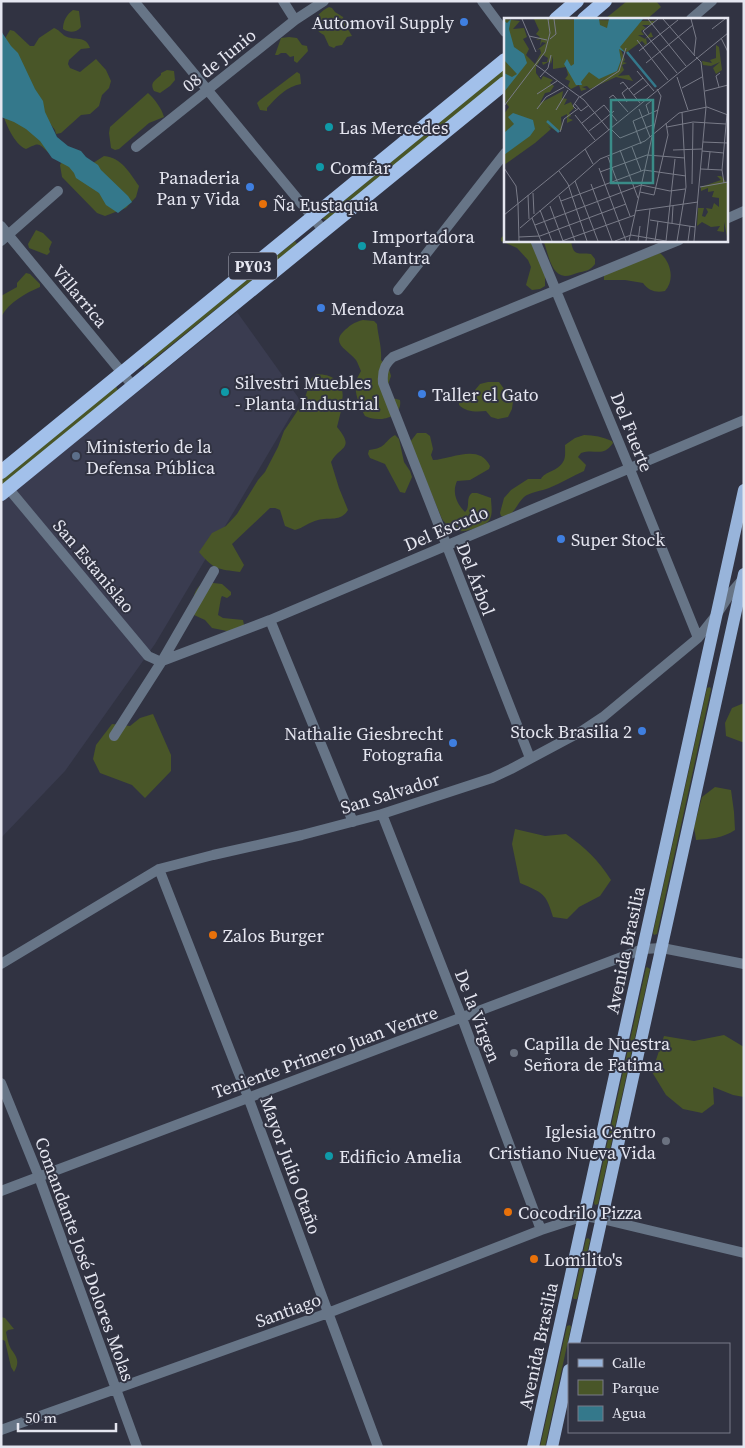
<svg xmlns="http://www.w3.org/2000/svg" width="745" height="1448" font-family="'Source Serif 4',serif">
	<rect width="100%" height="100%" fill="#313342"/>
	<!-- built -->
	<path fill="#3a3c50" d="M237 312 300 400 155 644 65 771 1 838V502Z"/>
	<!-- green -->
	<path fill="#495628" d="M627 1H656L661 7 647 19H605Z
		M329 7 332 8 335 12 343 17 345 24 352 36 347 37 342 45 336 46 334 48 329 46 324 35C308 27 316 13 329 7Z
		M73 10 79 11 81 27C76 33 69 33 63 29 63 21 67 14 73 10Z
		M54 28C59 30 61 33 65 36 74 41 86 35 90 48L81 49 69 60 68 64 70 68 80 72 96 59 106 70 111 81 109 88 102 95 99 106 90 114 81 115 61 133 56 134 55 130 45 117 4 40 10 30 14 31 30 46H34L39 38Z
		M289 37 297 38 302 45 307 46 308 51 297 63 294 61V56L290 57 286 53H281L278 55H275L281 38Z
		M505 68V75L327 220 323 219V218Z
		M167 70 174 71 175 80 170 86 160 93 154 91C149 82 156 80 161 75V73Z
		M297 72 300 74 301 84C287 86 276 98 267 108V111L260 110 257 103 260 100Z
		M148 93C154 98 162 109 164 117L149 123 119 149 115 150 111 148 109 133 110 127Z
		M11 97 49 153C38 143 40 142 26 149 14 144 5 123 2 110Z
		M65 156 90 165 104 156C122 158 129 172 139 186L136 197 126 208 105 216 97 213 62 177 60 165Z
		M36 230 43 233 52 242 49 249 50 252 47 255 29 248 28 244Z
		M505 234V240H530L545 273V286L540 289 532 290 526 285 531 267 528 260 517 248 501 241V238Z
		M543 240H571C573 258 579 252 591 254L595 259V264C590 271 585 271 577 273 573 274 570 276 565 276 550 275 548 251 543 240Z
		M295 241 297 244 144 367V362Z
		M660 253C671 262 675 280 665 291 656 293 649 291 643 283L625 280H604V274Z
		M26 273 30 274 40 284V287C26 293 9 302 1 317V296L17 287V283Z
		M363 320 374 321 377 324C378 336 382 347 381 360L389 369 391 376 384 396 400 400C403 418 378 423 365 416 360 407 354 393 356 383 356 379 359 375 361 371 359 367 358 363 356 360 349 351 331 344 343 332 349 326 354 322 363 320Z
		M315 375C334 372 349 387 340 406L341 411 337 427C356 450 339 446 331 462L339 488 348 510C341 522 329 517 318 520 309 522 303 528 295 530L285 526 280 510 275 508H270L232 544 244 565 240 572C218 569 214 570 199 552L212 533 226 526 237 514 258 480 265 472 278 447 284 431 304 401 311 379Z
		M488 382H499L513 401 512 409 508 417 498 419 491 417 486 411C476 412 466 412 459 405V397L464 395 470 396 480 384Z
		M116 386 118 391 1 486V479Z
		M417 433H426L430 436 433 449 431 455 433 460C452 459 479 443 490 466L489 469 470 480 457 481C452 492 456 503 465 512 471 507 465 498 472 493H477L491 498C491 504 493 513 490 519 487 526 464 533 457 531 450 530 446 524 442 519L410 442Z
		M395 435 399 439 404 462 410 471 412 477 405 493 400 492 385 464 370 458 368 454 369 450C387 448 383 442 395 435Z
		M584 435C594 435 603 437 612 441L613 443C603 458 595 448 581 453L578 457 586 465 584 471C573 476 561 483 549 488 542 491 530 492 524 497 516 504 514 518 501 516L500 513 504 498 511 490 528 479H541C545 471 557 472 563 462 566 458 565 450 565 445L575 438Z
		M205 582 222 584 231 592V595L227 598 222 596 221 598 218 615 223 618 243 620 244 625 241 629 227 631 212 628 205 620 194 615C192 602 192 589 205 582Z
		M710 687 711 689 657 934 654 935 653 933 707 688Z
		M744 703V742H742L726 736 725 723 732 708Z
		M153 714 171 755V771L145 798 132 785 100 773 93 759 96 745 112 724 130 726 140 718Z
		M715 787 731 790 734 812 735 830C723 838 710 839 696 840L694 827 702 797Z
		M515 829 545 836 566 834C586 848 598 860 611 880L600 896 579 907 567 919 553 917C546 893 543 893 520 883L512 844Z
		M647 967 650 969 598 1204 595 1205 594 1203 646 968Z
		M724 1035 744 1047V1097L733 1095 713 1087 714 1104 702 1113 683 1109 666 1095 652 1072 664 1036 694 1041Z
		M588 1238 590 1240 577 1299H574L573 1298 586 1239Z
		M1 1317 5 1318 14 1329 8 1330 6 1332C7 1337 8 1344 11 1349 17 1357 20 1362 14 1372L11 1367 5 1341 1 1339Z
		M570 1325 571 1327 545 1447H540L567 1326Z"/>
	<!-- water -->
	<path fill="#34788b" d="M1 31 11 46 18 53 35 89 43 101 45 112 57 137 68 146 81 151 86 157 98 165 101 170 128 196 132 202 118 213 106 205 99 193 76 178 74 173 69 167 52 158 40 141 26 129 14 122 1 117Z"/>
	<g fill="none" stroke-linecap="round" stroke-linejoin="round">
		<!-- minor -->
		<path stroke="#677587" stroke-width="10" d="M134 1 324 231
			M283 1 295 20
			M482 1 505 32
			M691 19 712 1
			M136 147 295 20 324 1
			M726 219 744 211
			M1 226 133 386
			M535 240 629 467 698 638
			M1 241 58 191
			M398 290 505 153
			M8 488 148 656 159 661H162L270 620 744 420
			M270 620 353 822
			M114 736 162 661 214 571
			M530 758 383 383C382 372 384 364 393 357L679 240
			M382 814 462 1018 541 1230
			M159 869 248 1097 378 1447
			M1 964 159 869 213 855 302 835 382 814 492 778 511 769 582 731 603 717 698 638 717 614 730 594 743 579
			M1 1083 39 1177 137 1447
			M1 1191 643 949 662 948 744 964
			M1 1430 328 1313 541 1230 584 1216 602 1219 744 1253"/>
		<!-- primary -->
		<path stroke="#98b4da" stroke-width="12" d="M574 1344 744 574
			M533 1447 744 490
			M552 1447 569 1370"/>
		<!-- trunk -->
		<path stroke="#a2c0ea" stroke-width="14" d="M556 19 577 1
			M584 19 605 1
			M1 472 505 60
			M1 494 505 83"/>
	</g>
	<!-- markers -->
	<g fill="#3f7fe0" stroke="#313342" stroke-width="2">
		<circle cx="464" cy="22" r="5"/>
		<circle cx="250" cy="187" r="5"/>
		<circle cx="321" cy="308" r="5"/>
		<circle cx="422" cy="394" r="5"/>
		<circle cx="561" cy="539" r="5"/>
		<circle cx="642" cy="731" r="5"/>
		<circle cx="453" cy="743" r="5"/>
	</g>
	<g fill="#0f9aa8" stroke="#313342" stroke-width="2">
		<circle cx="329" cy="127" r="5"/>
		<circle cx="320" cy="167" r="5"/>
		<circle cx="362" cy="246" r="5"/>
		<circle cx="225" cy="392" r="5"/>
		<circle cx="329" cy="1156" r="5"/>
	</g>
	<g fill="#e8710a" stroke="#313342" stroke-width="2">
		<circle cx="263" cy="204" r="5"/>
		<circle cx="213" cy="935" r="5"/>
		<circle cx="508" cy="1212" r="5"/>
		<circle cx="534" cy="1259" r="5"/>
	</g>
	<circle fill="#5c6f8a" stroke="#313342" stroke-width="2" cx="76" cy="456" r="5"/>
	<g fill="#6b7280" stroke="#313342" stroke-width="2">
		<circle cx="514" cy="1053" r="5"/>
		<circle cx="666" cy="1141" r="5"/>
	</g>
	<g text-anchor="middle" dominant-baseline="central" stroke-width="4" stroke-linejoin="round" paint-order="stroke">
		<!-- shield labels -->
		<rect fill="#313342" stroke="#afb0bc" stroke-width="1" x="229" y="252.5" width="48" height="27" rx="4"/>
		<g font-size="16" font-weight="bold" fill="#e5e6f0">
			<text x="253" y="266">PY03</text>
		</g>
		<!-- poi labels -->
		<g font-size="18" fill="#e5e6f0" stroke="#313342" text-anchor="start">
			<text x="454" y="22" text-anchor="end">Automovil Supply</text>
			<text x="339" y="127">Las Mercedes</text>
			<text x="330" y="167">Comfar</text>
			<text x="240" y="177" text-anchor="end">Panaderia<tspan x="240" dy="21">Pan y Vida</tspan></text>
			<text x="273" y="204">Ña Eustaquia</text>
			<text x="372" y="236">Importadora<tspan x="372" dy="21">Mantra</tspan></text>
			<text x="331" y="308">Mendoza</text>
			<text x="235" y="382">Silvestri Muebles<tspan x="235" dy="21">- Planta Industrial</tspan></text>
			<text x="432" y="394">Taller el Gato</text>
			<text x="86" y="446">Ministerio de la<tspan x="86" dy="21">Defensa Pública</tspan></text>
			<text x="571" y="539">Super Stock</text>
			<text x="632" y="731" text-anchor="end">Stock Brasilia 2</text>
			<text x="443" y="733" text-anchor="end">Nathalie Giesbrecht<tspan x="443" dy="21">Fotografia</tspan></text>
			<text x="223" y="935">Zalos Burger</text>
			<text x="524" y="1043">Capilla de Nuestra<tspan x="524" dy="21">Señora de Fatima</tspan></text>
			<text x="656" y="1131" text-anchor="end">Iglesia Centro<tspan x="656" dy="21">Cristiano Nueva Vida</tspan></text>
			<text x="339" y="1156">Edificio Amelia</text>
			<text x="518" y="1212">Cocodrilo Pizza</text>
			<text x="544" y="1259">Lomilito's</text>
		</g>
		<!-- street labels -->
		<g font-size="18" fill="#e5e6f0" stroke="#313342">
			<text transform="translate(219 60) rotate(-39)">08 de Junio</text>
			<text transform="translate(80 296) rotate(50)">Villarrica</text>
			<text transform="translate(632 432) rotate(68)">Del Fuerte</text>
			<text transform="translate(446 528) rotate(-23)">Del Escudo</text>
			<text transform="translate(94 566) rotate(50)">San Estanislao</text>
			<text transform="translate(476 579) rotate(69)">Del Árbol</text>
			<text transform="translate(390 793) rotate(-17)">San Salvador</text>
			<text transform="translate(625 950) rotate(-78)">Avenida Brasilia</text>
			<text transform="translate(478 1016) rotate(69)">De la Virgen</text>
			<text transform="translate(325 1052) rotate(-20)">Teniente Primero Juan Ventre</text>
			<text transform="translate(291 1165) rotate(70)">Mayor Julio Otaño</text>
			<text transform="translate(85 1259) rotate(70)">Comandante José Dolores Molas</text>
			<text transform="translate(288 1310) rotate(-20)">Santiago</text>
			<text transform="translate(538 1346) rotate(-78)">Avenida Brasilia</text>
		</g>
	</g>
	<!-- overview -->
	<g transform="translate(504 18)">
		<rect width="224" height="224" fill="#313342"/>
		<path d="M0 1 16 3 9 11 20 10 23 19 19 21 25 31 22 37 31 46 37 35 36 31 33 32 42 25 38 24 36 28 37 21 32 22 36 19 32 16 35 12 30 1 151 3 147 7H138L142 10 137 13 140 17H134L141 21 147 14 149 19 142 20 143 26 138 28 141 26 138 23 123 34 117 32 121 42 119 44 123 45 118 47 120 52 114 58 125 57 129 63 112 59 86 71 83 68 78 69 83 71 77 73 75 67 67 71 64 68 66 63 61 61 64 57 62 49 49 51V38L47 46 46 43 39 47 38 44H43L44 40 39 37 32 49V55L37 62 39 58 49 62 46 65 50 68 46 74 41 75 36 85 59 73 58 80 63 81 60 87 67 84 70 90 65 95 67 98 64 100 69 102 63 105V96L57 99 58 112 52 113 44 108 47 111 31 125 0 147V96L5 89 0 83ZM212 27 215 29 218 52 212 56 209 50 216 44 207 48 199 47 198 43 208 45 206 42 212 40ZM213 158H217L224 166V223L220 204V214L213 213 216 208 207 209 198 204 193 208 194 190H200L198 198 201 199 204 194 202 190 208 191 210 185 215 189V180L208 179 210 173 204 174V170L197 173V169L217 162Z" fill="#495628"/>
		<path d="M7 1 5 11 10 29 20 36 23 45 0 74V55L8 59 13 56 0 42V3L3 5ZM70 1H95L96 7 103 10 105 1H139L116 29 122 35 115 31 117 42 113 53 95 61 85 54 77 64 78 67H72L60 46 63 41 67 48 70 46ZM9 95 29 102 31 111 26 118 0 137V115L10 106 4 99Z" fill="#34788b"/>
		<path fill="none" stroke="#34788b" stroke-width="2.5" d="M123 34 152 69M43 103 55 114"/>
		<path fill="none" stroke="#797b88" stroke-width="1" d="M18 1 32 34M144 1 182 48M159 1 191 38M187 1 192 20 190 37M208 11 221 1M139 13 173 55M139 13 154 1M25 18 43 22M217 20 224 34M46 21 52 16 50 1M133 22 164 62M135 33 174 2M142 45 189 7M32 47 80 82 105 112M133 53 150 73M36 59 44 50 47 37M173 59 184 92M116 66 119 64 136 85M215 69 212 58 216 55M178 70 198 59M125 71 139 60M201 73 224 67M33 76 53 63M130 77 145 66M76 79 115 53 122 30M105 80 109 77 124 94M123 84 118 75 124 70M71 86 77 93 85 87M0 88 41 34 46 15 44 1M33 91 42 79 60 69M72 91 69 88 75 79M135 91 146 119M52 92 64 72M145 96 142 87 147 83M71 97 91 122M98 103 110 93M78 105 100 87 113 103M163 109 189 104 222 106M107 111 116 120 151 106M85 113 98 103M56 114 60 101 75 90M199 124 224 125M137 126 129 103 154 92M128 129 137 153M81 131 89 146M116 132 134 180M169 132 198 131M198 133 220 135M104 139 126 198M0 150 12 168 14 186M95 150 122 223M197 151 218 152M204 151 206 134M55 153 64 166 83 223M96 154 143 137 181 140M71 163 96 141 141 123 175 95 203 89 224 97M220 165 218 152 223 96M87 166 108 223M188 166 189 105M196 169 224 164M136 174 150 177 164 117 162 105M29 175 30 196M24 177 25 201M55 178 71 223M57 183 140 152 182 158M14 186 15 223M46 188 59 223M36 192 48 223M131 193 194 184M0 197 224 15M28 200 37 223M146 202 191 209M168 205 169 188M31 207 137 167 166 173 181 171M16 210 71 163 94 223M15 219 36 218 122 186M58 223 131 197M111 223 127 217 162 223 171 141M125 223 157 78 153 71M134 223 136 208M142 223 146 191M151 223 154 203M173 223 182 169 178 94M184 223 186 208M190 223 202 89 197 44 192 39"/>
		<path fill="#3a8c88" fill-opacity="0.15" stroke="#3a8c88" stroke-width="2.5" d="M107 82H149V165H107Z"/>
		<rect width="224" height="224" fill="none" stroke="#e5e6f0" stroke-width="2.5"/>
	</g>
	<!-- border -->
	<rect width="745" height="1448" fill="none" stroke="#e5e6f0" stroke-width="5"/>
	<!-- legend -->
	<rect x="568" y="1343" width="162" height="90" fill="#313342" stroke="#797b88"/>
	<rect x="578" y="1359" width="25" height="8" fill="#98b4da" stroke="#797b88"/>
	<text x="612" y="1368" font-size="15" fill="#e5e6f0">Calle</text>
	<rect x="578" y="1380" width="25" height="15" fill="#495628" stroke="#797b88"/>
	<text x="612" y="1393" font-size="15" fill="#e5e6f0">Parque</text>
	<rect x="578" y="1406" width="25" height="15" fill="#34788b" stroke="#797b88"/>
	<text x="612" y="1418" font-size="15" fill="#e5e6f0">Agua</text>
	<!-- scale -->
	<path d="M18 1423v8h98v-8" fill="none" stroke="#e5e6f0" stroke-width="2.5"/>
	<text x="25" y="1423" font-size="15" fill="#e5e6f0" stroke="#313342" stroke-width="4" paint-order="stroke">50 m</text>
</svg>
